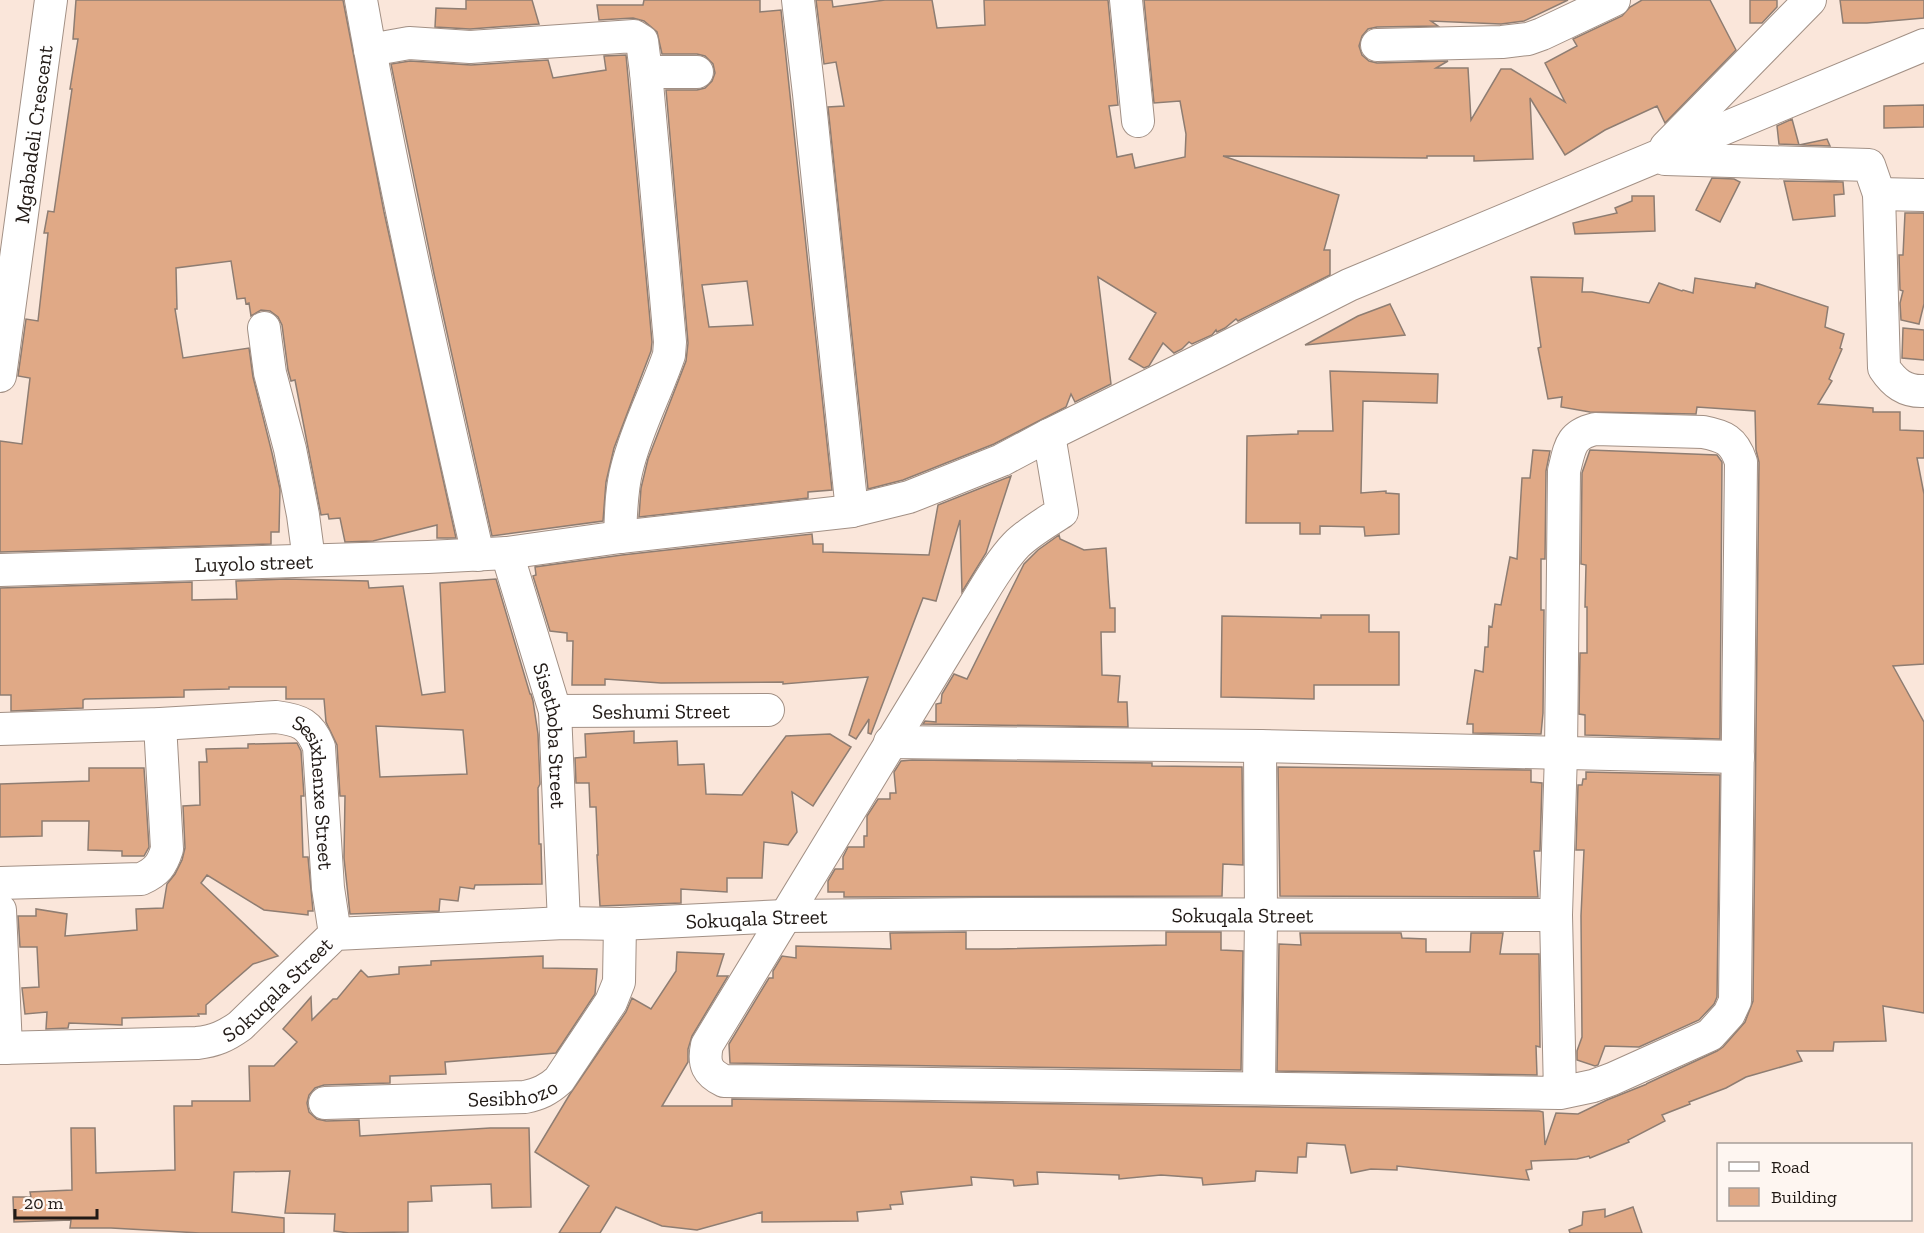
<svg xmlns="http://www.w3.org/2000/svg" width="1924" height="1233" font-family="'Zilla Slab',serif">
	<rect width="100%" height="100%" fill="#fae6da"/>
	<!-- building -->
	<path fill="#e0a986" stroke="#8e7d72" stroke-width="1.5" fill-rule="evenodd" d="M76 0H343L384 212 456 538H437V525L373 541 345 542 340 518 329 519 328 514 321 515 295 380 291 381 288 370 282 325 278 317 270 311 261 310 251 316 249 303 246 304 245 298 237 299 231 261 176 268 177 309H175L183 358 249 348 253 377 272 453 280 489 279 532H271V544L0 552V441L22 444 30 378 18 376 26 319 38 321 48 233H44L48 211 54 212 72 89H70L78 39H73Z
		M466 0H532L539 24 470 29 435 27 436 8 466 9Z
		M644 0H760V12L781 10 832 490 808 492V498L639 517 641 488 648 459 686 361 688 343 666 90H697L705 88 712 81 715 73 713 64 705 56 697 54H662L657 32 644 21 633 18 599 20 597 5H643ZM747 281 753 325 709 327 702 285Z
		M816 0H832L833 7 885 0H932L937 28 985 25 984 0H1108L1118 105 1109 106 1117 157 1132 154 1135 168 1185 157 1186 134 1180 101 1154 103 1144 0H1568L1524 21 1501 24 1431 21 1438 26 1377 27 1368 29 1362 36 1359 46 1362 55 1369 61 1377 63 1448 61 1436 68H1468L1471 120 1501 69H1511L1565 102 1545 63 1577 46 1573 39 1622 16 1630 7 1642 0H1710L1736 50 1665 123 1657 106 1605 130 1565 155 1530 98 1533 159 1474 161V156H1427V158L1223 156 1339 195 1324 250H1330V275L1238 321 1236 319 1225 328 1217 332 1216 330 1212 335 1192 344 1189 342 1182 349 1174 353 1163 343 1149 366 1144 368 1129 359 1156 313 1098 277 1111 384 1075 402 1071 394 1066 407 994 444 903 480 868 489 828 107 844 106 836 62 824 64Z
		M1750 0H1777V7L1762 23H1750Z
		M1840 0H1924V18L1867 23H1843Z
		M626 55 652 342 651 351 614 448 606 482 603 521 492 536 434 274 391 64 410 61 471 65 548 60 553 78 606 70 604 56Z
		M1924 105V127L1884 128V106Z
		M1792 119 1799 145 1827 139 1830 146 1779 144 1777 126Z
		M1712 178 1734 179 1740 182 1720 222 1696 210Z
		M1784 181 1843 182 1844 194 1834 195 1835 216 1793 220Z
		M1632 196H1654L1655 231 1575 234 1573 223 1617 213 1615 208 1632 201Z
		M1905 213H1924V304L1919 324 1901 320 1900 303 1903 291 1900 290 1899 255H1903Z
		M1531 277 1583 278 1582 292H1592L1649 303 1659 283 1682 291 1683 290 1693 293 1695 278 1755 288 1756 283 1828 307 1825 327 1844 334 1840 348 1842 349 1829 379 1832 381 1818 404 1873 408V412H1900V430L1924 431V458H1917L1924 494V664L1893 666 1924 722V1013L1883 1006 1886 1041 1834 1042 1833 1051H1797L1802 1061 1746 1077 1726 1088 1689 1102 1690 1104 1662 1115 1665 1121 1628 1140 1629 1142 1590 1158 1589 1156 1577 1159 1531 1161 1532 1169 1526 1170 1529 1180 1397 1166V1170L1371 1169 1351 1173 1345 1145 1307 1143 1306 1157H1298L1297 1173 1256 1171 1255 1181 1203 1185 1202 1178 1161 1175 1119 1179V1175L1037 1172 1038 1184 1014 1186 1013 1180 971 1177 972 1185 901 1192 903 1204 890 1205 891 1209 857 1212 858 1221 762 1222V1212L697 1230 662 1226 616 1207 600 1233H559L589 1186 535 1152 570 1094 626 1012 632 998 651 1009 676 971 677 952 724 954 717 976H728L692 1036 688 1049V1062L662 1106H732V1099L1539 1111 1543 1112 1545 1145 1556 1113 1578 1114 1607 1100 1647 1084H1646L1717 1051 1723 1047 1745 1022 1753 1001 1759 462 1756 450 1755 411 1697 407 1696 414 1590 412 1561 407 1562 397 1548 399 1538 348 1541 347Z
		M1390 304 1405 335 1305 345 1358 316Z
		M1903 328 1924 330V360L1902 358Z
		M1330 371 1438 374 1437 403 1363 401 1361 493 1386 491V493L1399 494V534L1365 536 1364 527 1320 526V534H1300V523H1246L1247 436 1298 434V431H1333Z
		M1533 450 1550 451 1546 471 1545 559H1541V610H1544L1543 713 1541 734 1473 733V724H1467L1475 670 1483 672 1485 647H1488L1489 626 1492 627 1495 604 1501 605 1510 557 1517 559 1522 478H1530Z
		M1590 450 1717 455 1722 462 1720 739 1585 735V715L1579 714 1580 653H1587V607H1585L1586 565 1581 564 1582 473Z
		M1011 476 986 553 962 592 960 520 936 601 923 598 871 734 868 733 869 719 856 739 849 735 868 677 783 684V682L661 683 605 679V685H572L573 641H567V633L550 631 533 576 536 575 535 567 622 555 812 534 813 544H823V552L929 555 938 505Z
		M1059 535 1060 539 1084 550 1106 548 1110 608H1115V632H1101L1102 675 1120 676 1118 702H1127L1128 727 923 724 925 721 936 722V704L941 703 942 694 954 674 967 679 1024 564 1038 550Z
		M286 579 368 581 369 588 403 586 422 695 445 692 440 583 496 579 530 694H531L533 701 538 734 540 784 538 788 539 844H541L542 884 475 885 474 889 460 887 458 901 440 899 439 911 350 914 344 858 345 796H340L337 745 326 722 324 699H286V687H229V689L184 690V697L85 699 83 700V708L11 711V695H0V588L192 582V600L237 599 236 581ZM376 726 463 730 467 774 380 777Z
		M1321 615H1369V632H1399V685H1314V699L1221 697 1222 616 1321 618Z
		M634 731V743L677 741 678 765 704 764 706 794 742 795 786 736 830 734 851 747 813 806 792 792 797 832 788 845 764 842 762 878H727V892L681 889V903L600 906 597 855H598L596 807H590L589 783H576L575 758 586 757 585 734Z
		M297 743 301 751 304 796H301L303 857H308L313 911H308V915L264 910 207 875 201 883 278 956 253 964 206 1005V1014H198L199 1016 122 1018V1025L69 1023 68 1028 46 1029 47 1012 25 1014 22 988 39 987 37 947H20L18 916H36V909L67 914 65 936 137 930 136 909 163 908 167 884 175 874 182 860 185 848 183 806 200 805 199 762H207L206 749 248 748V744Z
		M912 760 1152 763V766L1242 767 1243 865 1223 864 1222 896 844 897V892H828V881L835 869H843V857L848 847H864V836H867V816L878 799H890V793H896L894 772 901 761Z
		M1278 767 1531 770V782L1542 783 1540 851H1534L1538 897 1280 896Z
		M89 768H144L149 847 144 856H122V851L88 850 89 821H42V836L0 837V784L89 781Z
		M1586 772 1720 775 1717 997 1714 1004 1699 1020 1639 1047 1605 1046 1598 1065 1595 1066 1577 1060V1051L1582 1037 1581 916 1584 850H1576L1578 785H1582L1583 779H1586Z
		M966 932V949H999L1166 945V932H1221V950L1243 951 1241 1070 730 1063 729 1044 769 978H773V971L782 956 796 958V946L891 949 890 933Z
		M1300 933H1401L1402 938 1426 939V952H1470L1471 933H1503L1500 954H1539L1540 1047 1536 1046 1537 1075 1277 1071 1279 944 1301 945Z
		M543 956V968L597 969 595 994 556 1053 445 1062 446 1074 390 1076V1083L324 1085 315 1088 309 1095 307 1103 309 1112 317 1119 326 1121 359 1120 360 1136 490 1128H529L531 1207 492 1208 491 1184 431 1186 432 1201 408 1202V1232L349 1233 334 1231 335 1214 285 1213 290 1171 234 1172 232 1212 284 1218V1233H200L111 1228H70L71 1220 14 1222 13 1197H31L30 1192 72 1190 71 1128H95L96 1173 175 1170 174 1106H192V1101H250L249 1066H274L297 1042 283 1029 311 997 312 1020 333 999H337L361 970 368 977 399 974V967L431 965V961Z
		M1633 1207 1642 1233H1570L1569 1230 1582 1225 1583 1212 1605 1209V1217Z"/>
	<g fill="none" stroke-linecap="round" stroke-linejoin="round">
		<defs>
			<g id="minor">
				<path d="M361 0C394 186 436 370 478 555"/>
				<path d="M798 0 809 94 852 511"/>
				<path d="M1126 0 1138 121"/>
				<path d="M1377 45 1502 42 1528 39 1542 34 1614 0"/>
				<path d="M370 50 409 43 470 47 634 36 642 41 646 72H697"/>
				<path d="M1666 147 1810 0"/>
				<path d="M1665 159 1869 165 1879 194 1884 368C1894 383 1905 392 1924 391"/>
				<path d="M1879 194 1924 195"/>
				<path d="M264 328 270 373 290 449 303 515 309 560"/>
				<path id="s1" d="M0 376 51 0"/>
				<path d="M1049 435 1062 512C1047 522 1029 532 1016 545 998 564 985 589 971 611L707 1045C703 1064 707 1073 724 1081L1560 1093 1593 1086 1612 1079 1710 1035 1729 1014 1735 1001 1741 462C1734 440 1724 436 1703 432L1595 429C1570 435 1570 447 1564 471L1561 753 1556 915 1560 1093"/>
				<path d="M620 537C621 514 621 490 627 468 637 428 656 393 669 355L670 342 646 72"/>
				<path id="s2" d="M507 553 555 711 564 923"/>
				<path id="s3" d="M0 570 428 557 507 553 620 537 852 511 909 497 1002 460 1049 435 1219 351 1349 285 1924 45"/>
				<path id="s4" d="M555 711 768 710"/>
				<path id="s5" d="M0 729 160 724 276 717C300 720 310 724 319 747L328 888 335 934"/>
				<path d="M890 742 1260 746 1738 757"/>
				<path d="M0 883 141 879C157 872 162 865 167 849L160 724"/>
				<path d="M0 910 6 1048"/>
				<path id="s6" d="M0 1048 197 1043C215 1041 226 1036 240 1026L335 934 564 923 620 924 785 916 984 914 1556 915"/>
				<path d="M1259 1088 1261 916 1260 746"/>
				<path id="s7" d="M325 1103 525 1097C539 1094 548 1090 559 1080L611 1002 619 982 620 924"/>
			</g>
		</defs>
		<!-- minor casing -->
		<use href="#minor" stroke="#a29085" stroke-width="34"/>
		<!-- minor -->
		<use href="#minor" stroke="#fff" stroke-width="32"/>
	</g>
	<g text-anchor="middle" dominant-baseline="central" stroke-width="4.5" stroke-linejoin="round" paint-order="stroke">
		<!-- street labels -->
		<g font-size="21" fill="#211a16" stroke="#fef6f1">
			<text stroke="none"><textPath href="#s1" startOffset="244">Mgabadeli Crescent</textPath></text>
			<text stroke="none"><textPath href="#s3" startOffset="254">Luyolo street</textPath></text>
			<text stroke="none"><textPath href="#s4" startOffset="106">Seshumi Street</textPath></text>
			<text stroke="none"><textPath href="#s2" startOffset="189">Sisethoba Street</textPath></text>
			<text stroke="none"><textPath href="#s5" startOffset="375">Sesixhenxe Street</textPath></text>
			<text stroke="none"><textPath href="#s6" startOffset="1284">Sokuqala Street</textPath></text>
			<text stroke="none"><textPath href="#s6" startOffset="798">Sokuqala Street</textPath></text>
			<text stroke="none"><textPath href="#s6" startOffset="296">Sokuqala Street</textPath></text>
			<text stroke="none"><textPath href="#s7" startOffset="188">Sesibhozo</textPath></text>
		</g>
	</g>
	<!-- legend -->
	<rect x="1717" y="1143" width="195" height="78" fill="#fef6f1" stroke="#a69e99" stroke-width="1.5"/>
	<rect x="1729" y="1162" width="30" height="9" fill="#ffffff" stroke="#a69e99" stroke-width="1.5"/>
	<text x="1771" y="1173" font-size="18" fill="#211a16">Road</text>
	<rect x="1729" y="1188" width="30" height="18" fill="#e0a986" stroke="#a69e99" stroke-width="1.5"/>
	<text x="1771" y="1203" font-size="18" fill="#211a16">Building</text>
	<!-- scale -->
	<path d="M15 1209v9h82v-9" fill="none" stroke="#211a16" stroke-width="3"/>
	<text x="24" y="1209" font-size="18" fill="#211a16" stroke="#fef6f1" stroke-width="4.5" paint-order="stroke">20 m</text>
</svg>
